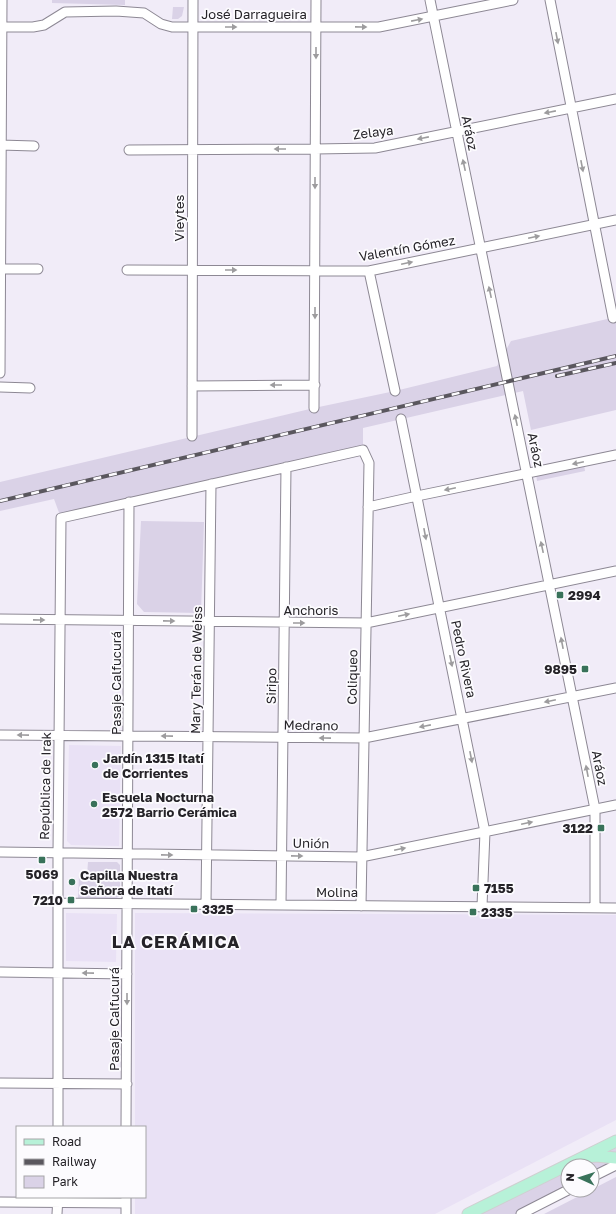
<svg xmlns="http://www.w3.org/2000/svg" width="616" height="1214" font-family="'Golos Text',sans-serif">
	<rect width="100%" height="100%" fill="#f1ecf8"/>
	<!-- built -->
	<path fill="#e9e1f5" d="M69 745 121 746 119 846 71 845 67 841Z
		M66 913 117 914 116 962 66 961Z
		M135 913 616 915V1120L435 1214H135V1197H145V1127H135Z"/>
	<!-- green -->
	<path fill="#dad2e7" d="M52 0H125V5L52 3Z
		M173 7H184L182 16 178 19H172Z
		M616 317V410L531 430 523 391 363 428V450L61 518 54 499 0 511V482L314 408 395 391 497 366 511 341Z
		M584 464 585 471 537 481 536 474Z
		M141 521 204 522 201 613 144 612 137 604Z
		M88 862H117L120 865V896L117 898H78L79 875H87Z
		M616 1141V1165L592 1177V1166H568V1190L521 1214H468Z
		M616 1177V1214H544Z"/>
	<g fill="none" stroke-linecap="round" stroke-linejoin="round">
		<defs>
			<path id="minor" d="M430 0 595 809V907
				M550 0 613 318
				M0 27H33L44 25 65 12 116 11 144 13 161 24 172 27H379L513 0
				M0 145 34 146
				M129 150 315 149 375 148 616 99
				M0 269H38
				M127 270 369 271 616 220
				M369 271 395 391
				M0 373 2 0
				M192 386 315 385
				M0 387 30 388
				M314 408 316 0
				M401 419 485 832 482 906
				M192 436 193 0
				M368 507 417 496 616 455
				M0 619 366 623 616 571
				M0 735 364 738 616 688
				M0 852 361 857 616 805
				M57 903 616 908
				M206 904 211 484
				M281 905 286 467
				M0 972 127 974
				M0 1083 127 1084
				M58 1127V853L61 518 363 450 369 463 361 906
				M126 1127 129 502
				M592 1177 616 1165
				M0 1202 126 1203
				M57 1214 58 1197
				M126 1214V1198
				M521 1214 568 1190"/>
			<path id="major" d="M587 1157 596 1156 616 1158
				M468 1214 616 1141"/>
		</defs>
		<!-- minor casing -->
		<use href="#minor" stroke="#8d8894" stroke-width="11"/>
		<!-- major casing -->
		<use href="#major" stroke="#cfcfd0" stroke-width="13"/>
		<!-- minor -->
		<use href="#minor" stroke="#fff" stroke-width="9"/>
		<!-- major -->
		<use href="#major" stroke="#b7f1d8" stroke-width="11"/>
		<defs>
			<path id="rail" d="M557 376 616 363
				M0 501 616 356"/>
		</defs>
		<!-- rail casing -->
		<use href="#rail" stroke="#5a575e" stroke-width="4"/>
		<!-- rail -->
		<use href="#rail" stroke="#fcfbfe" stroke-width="2.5" stroke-dasharray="8" stroke-linecap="butt"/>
	</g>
	<!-- one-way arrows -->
	<defs><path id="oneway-solid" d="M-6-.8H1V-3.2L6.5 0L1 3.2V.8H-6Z"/></defs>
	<g fill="#9d9c9e">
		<use href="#oneway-solid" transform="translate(417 20) rotate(-11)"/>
		<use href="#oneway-solid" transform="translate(231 27)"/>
		<use href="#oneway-solid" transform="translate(361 27) rotate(1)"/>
		<use href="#oneway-solid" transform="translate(557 38) rotate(79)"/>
		<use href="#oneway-solid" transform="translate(316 53) rotate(90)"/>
		<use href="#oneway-solid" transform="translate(550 112) rotate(169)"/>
		<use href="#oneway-solid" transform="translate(423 138) rotate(169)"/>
		<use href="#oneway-solid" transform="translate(280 149) rotate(-180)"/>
		<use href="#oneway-solid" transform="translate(464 165) rotate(-102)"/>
		<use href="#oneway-solid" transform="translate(582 166) rotate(79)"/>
		<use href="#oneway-solid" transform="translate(315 183) rotate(90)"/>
		<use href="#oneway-solid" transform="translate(534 237) rotate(-12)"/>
		<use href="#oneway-solid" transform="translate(407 263) rotate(-12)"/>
		<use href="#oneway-solid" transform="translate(231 270)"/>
		<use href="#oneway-solid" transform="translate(490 292) rotate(-102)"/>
		<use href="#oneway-solid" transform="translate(315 313) rotate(90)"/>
		<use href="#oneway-solid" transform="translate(276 385) rotate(180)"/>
		<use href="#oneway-solid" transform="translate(516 420) rotate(-102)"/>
		<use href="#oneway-solid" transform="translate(578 463) rotate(168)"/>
		<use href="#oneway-solid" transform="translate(450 489) rotate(168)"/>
		<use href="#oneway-solid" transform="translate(425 534) rotate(79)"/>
		<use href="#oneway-solid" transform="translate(542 547) rotate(-102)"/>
		<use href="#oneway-solid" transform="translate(404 615) rotate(-12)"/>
		<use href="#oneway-solid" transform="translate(39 620) rotate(1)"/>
		<use href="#oneway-solid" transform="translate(169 621) rotate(1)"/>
		<use href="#oneway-solid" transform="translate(299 623)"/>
		<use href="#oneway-solid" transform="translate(562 643) rotate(-101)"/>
		<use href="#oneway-solid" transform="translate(451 661) rotate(78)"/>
		<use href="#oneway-solid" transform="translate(550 701) rotate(168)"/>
		<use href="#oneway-solid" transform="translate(425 726) rotate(169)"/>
		<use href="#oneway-solid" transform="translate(23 735) rotate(-179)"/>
		<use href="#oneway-solid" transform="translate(167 736) rotate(-179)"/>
		<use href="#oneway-solid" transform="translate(325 738) rotate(-179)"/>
		<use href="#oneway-solid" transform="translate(471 757) rotate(79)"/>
		<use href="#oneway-solid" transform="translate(587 771) rotate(-101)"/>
		<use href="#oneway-solid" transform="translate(527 823) rotate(-12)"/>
		<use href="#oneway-solid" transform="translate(400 849) rotate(-12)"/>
		<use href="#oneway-solid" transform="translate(167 855) rotate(1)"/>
		<use href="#oneway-solid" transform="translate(297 856) rotate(1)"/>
		<use href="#oneway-solid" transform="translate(88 973) rotate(-179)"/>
		<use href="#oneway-solid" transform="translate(127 999) rotate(90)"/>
	</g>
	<!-- markers -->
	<g fill="#39725a" stroke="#fcfbfe" stroke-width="1.5">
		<rect x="556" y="591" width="8" height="8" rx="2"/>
		<rect x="581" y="665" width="8" height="8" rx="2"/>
		<circle cx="95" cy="765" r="4"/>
		<circle cx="94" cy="804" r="4"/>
		<rect x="597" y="824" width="8" height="8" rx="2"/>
		<rect x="38" y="856" width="8" height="8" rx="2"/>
		<circle cx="72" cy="882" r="4"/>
		<rect x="472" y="884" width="8" height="8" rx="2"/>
		<rect x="67" y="896" width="8" height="8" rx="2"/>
		<rect x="190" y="905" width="8" height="8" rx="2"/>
		<rect x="469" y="908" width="8" height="8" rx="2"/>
	</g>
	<g text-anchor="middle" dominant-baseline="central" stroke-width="3.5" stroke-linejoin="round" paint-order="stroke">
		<!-- street labels -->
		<g font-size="13" fill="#252328" stroke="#fcfbfe">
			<text x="254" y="14">José Darragueira</text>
			<text transform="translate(373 132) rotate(-7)">Zelaya</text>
			<text transform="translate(470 133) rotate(78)">Aráoz</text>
			<text transform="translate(179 218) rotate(-90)">Vieytes</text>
			<text transform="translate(407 248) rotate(-10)">Valentín Gómez</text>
			<text transform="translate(536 450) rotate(78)">Aráoz</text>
			<text x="311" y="610">Anchoris</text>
			<text transform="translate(464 659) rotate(78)">Pedro Rivera</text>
			<text transform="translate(196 670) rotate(-89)">Mary Terán de Weiss</text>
			<text transform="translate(352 677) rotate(-89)">Coliqueo</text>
			<text transform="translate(116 683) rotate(-90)">Pasaje Calfucurá</text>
			<text transform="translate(271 686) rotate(-89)">Siripo</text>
			<text transform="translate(311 725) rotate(1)">Medrano</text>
			<text transform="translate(600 768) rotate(79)">Aráoz</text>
			<text transform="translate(45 786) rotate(-89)">República de Irak</text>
			<text transform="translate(311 843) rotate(1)">Unión</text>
			<text x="337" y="892">Molina</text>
			<text transform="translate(114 1019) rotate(-90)">Pasaje Calfucurá</text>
		</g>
		<!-- poi labels -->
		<g font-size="13" font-weight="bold" fill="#252328" stroke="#fcfbfe" text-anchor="start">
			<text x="568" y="595">2994</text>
			<text x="577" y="669" text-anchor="end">9895</text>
			<text x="103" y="758">Jardín 1315 Itatí<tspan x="103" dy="15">de Corrientes</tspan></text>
			<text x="102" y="797">Escuela Nocturna<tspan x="102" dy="15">2572 Barrio Cerámica</tspan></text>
			<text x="593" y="828" text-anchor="end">3122</text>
			<text x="42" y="874" text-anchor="middle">5069</text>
			<text x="80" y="875">Capilla Nuestra<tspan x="80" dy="15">Señora de Itatí</tspan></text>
			<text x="484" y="888">7155</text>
			<text x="63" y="900" text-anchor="end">7210</text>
			<text x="202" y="909">3325</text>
			<text x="481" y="912">2335</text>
		</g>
		<!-- district labels -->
		<g font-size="17" font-weight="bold" letter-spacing="1" fill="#252328" stroke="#fcfbfe">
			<text x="176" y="941">LA CERÁMICA</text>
		</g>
	</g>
	<!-- legend -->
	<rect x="16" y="1126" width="130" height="72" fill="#fcfbfe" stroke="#a6a5a8"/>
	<rect x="24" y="1139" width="20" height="6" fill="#b7f1d8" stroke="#a6a5a8"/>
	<text x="52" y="1146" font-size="12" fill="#252328">Road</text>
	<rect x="24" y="1159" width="20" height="6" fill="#5a575e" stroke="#a6a5a8"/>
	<text x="52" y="1166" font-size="12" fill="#252328">Railway</text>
	<rect x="24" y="1176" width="20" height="12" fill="#dad2e7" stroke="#a6a5a8"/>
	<text x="52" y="1186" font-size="12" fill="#252328">Park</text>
	<!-- north arrow -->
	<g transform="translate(580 1178) rotate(273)"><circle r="19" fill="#fcfbfe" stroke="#a6a5a8"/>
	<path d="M0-3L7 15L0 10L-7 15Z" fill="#39725a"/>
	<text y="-6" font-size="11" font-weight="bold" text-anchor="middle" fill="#252328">N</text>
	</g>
</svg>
